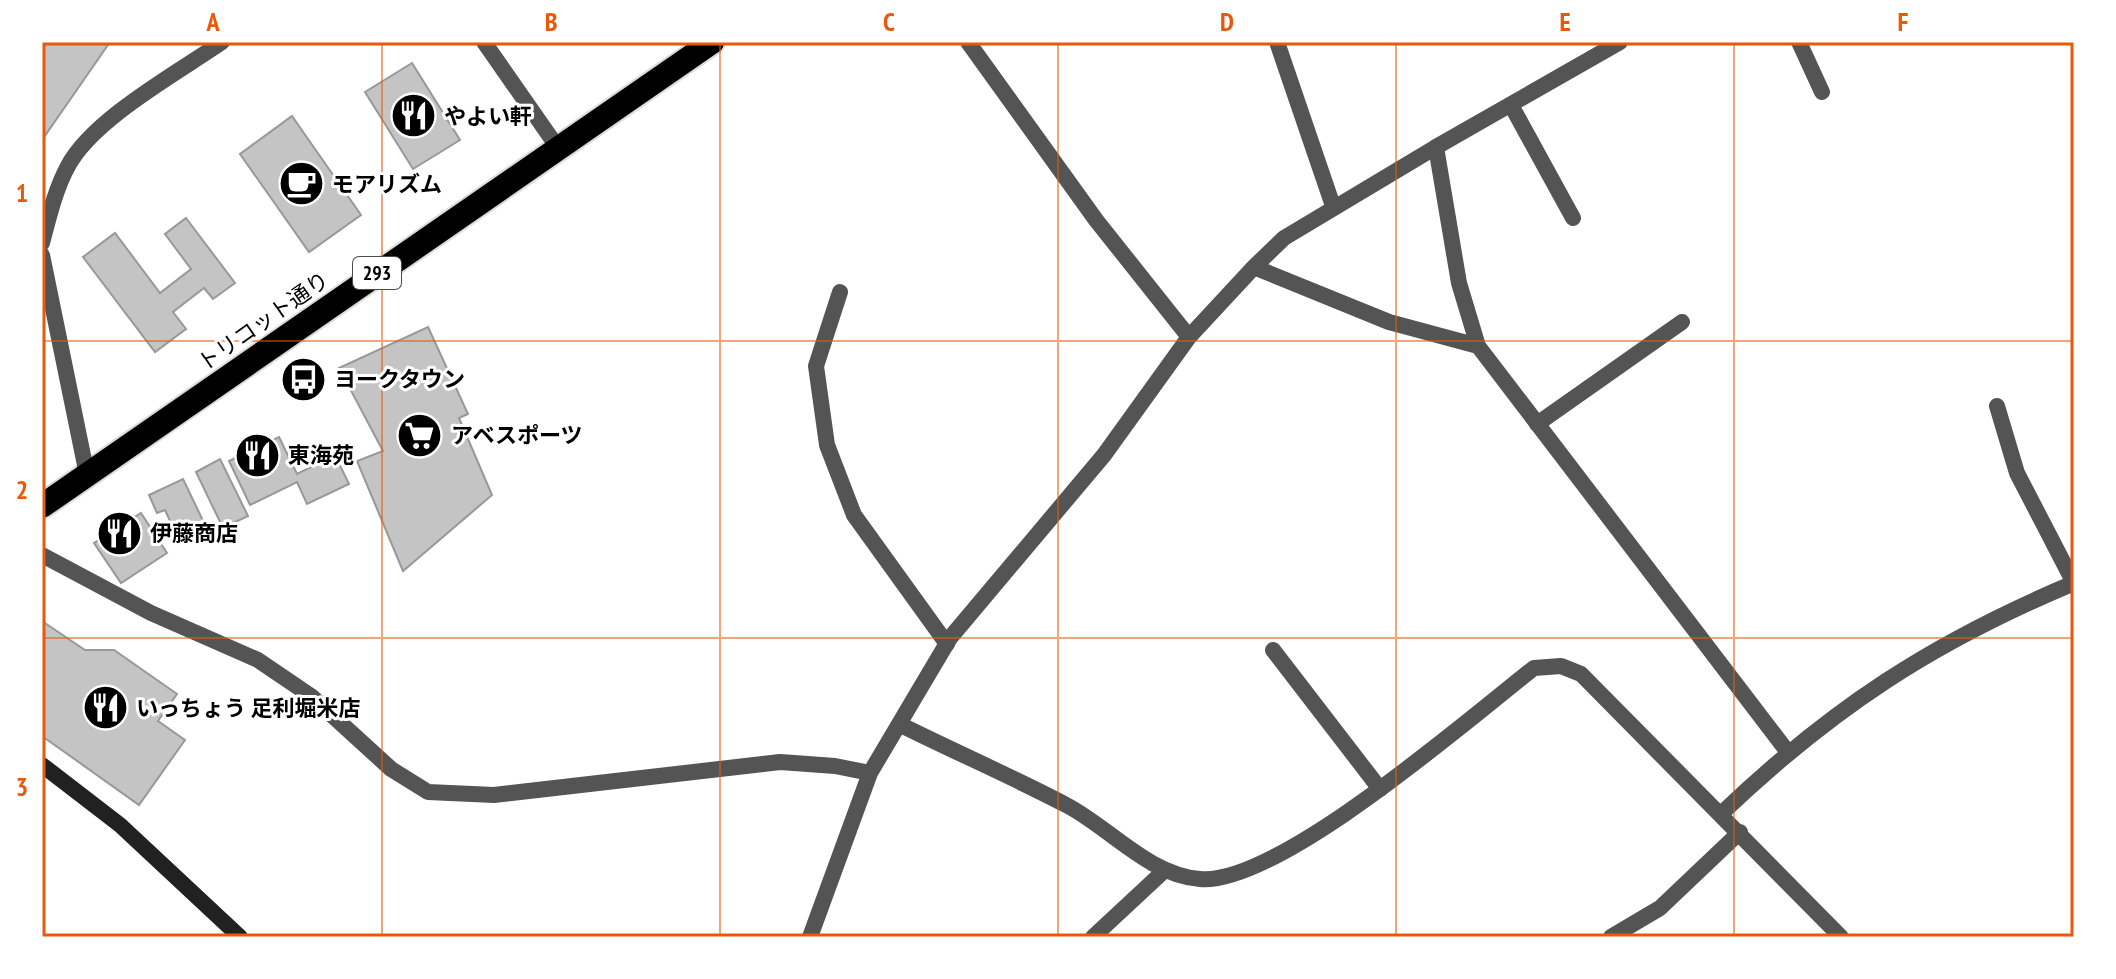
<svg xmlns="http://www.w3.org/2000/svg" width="2116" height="979" font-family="'PT Sans Narrow','Noto Sans JP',sans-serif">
	<rect width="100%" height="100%" fill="#fff"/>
	<!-- building -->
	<path fill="#c4c4c4" stroke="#989898" stroke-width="2" d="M42 42H110L42 140Z
		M412 63 460 140 413 169 365 92Z
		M292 116 361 215 309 252 240 154Z
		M186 218 235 283 213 299 204 288 173 312 186 329 155 352 83 257 115 233 160 293 191 269 165 234Z
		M428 327 468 414 459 418 492 495 403 571 357 461 383 451 339 368Z
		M279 437 297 474 335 455 349 484 307 504 297 482 250 505 229 461Z
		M220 459 248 516 223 528 196 472Z
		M183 479 208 531 180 543 165 510 157 513 149 495Z
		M141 513 167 553 121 583 94 543Z
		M42 621 85 650H114L177 694 158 721 185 740 139 805 42 736Z"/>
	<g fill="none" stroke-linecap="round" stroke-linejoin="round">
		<defs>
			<path id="highway" d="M42 506 712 42"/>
		</defs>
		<!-- highway casing -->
		<use href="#highway" stroke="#dbdbdb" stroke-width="28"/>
		<!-- lane -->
		<path stroke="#545454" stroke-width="16" d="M1277 42 1333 206
			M1511 105 1573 218
			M1436 147 1620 42
			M840 292 816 366 827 445 854 515 947 644
			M1997 406 2017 473 2074 583
			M1537 424 1682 322
			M1273 650 1380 789
			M1611 937 1660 908 1740 832"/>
		<!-- street -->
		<path stroke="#545454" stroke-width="16" d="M484 42 558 148
			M968 42 1096 220 1189 337
			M1799 42 1822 92
			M42 243C49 217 55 190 68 166 93 119 177 73 222 42
			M42 255 87 475
			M1254 267 1389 322 1478 346
			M42 555 151 613 258 660 311 696 391 769 428 792 494 795 780 762 835 766 870 773
			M899 724C955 752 1013 777 1068 806 1111 829 1149 875 1200 879 1277 886 1470 718 1534 668L1561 666 1581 674 1841 937
			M1722 813C1832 708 1933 642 2074 583
			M810 937 870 773 950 638 1104 455 1189 337 1254 267 1284 238 1436 147 1459 283 1478 346 1787 751
			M1093 937 1165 870"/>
		<!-- secondary -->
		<path stroke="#212121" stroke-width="16" d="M42 765 120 825 240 937"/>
		<!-- highway -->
		<use href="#highway" stroke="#000" stroke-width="24"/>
	</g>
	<!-- grid -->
	<path fill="none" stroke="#e8590c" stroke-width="2" stroke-opacity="0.55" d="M382 42V937M720 42V937M1058 42V937M1396 42V937M1734 42V937M42 341H2074M42 638H2074"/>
	<!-- icons -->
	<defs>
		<symbol id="restaurant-disc" viewBox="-11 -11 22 22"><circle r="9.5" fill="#000" stroke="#fff"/><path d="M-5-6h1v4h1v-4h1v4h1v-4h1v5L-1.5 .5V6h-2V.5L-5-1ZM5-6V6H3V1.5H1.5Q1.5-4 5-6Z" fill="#fff"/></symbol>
		<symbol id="cafe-disc" viewBox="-11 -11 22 22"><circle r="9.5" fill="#000" stroke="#fff"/><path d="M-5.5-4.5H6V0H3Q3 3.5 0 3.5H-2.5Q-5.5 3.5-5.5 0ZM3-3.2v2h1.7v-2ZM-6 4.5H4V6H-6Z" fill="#fff"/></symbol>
		<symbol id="bus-disc" viewBox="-11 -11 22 22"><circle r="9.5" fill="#000" stroke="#fff"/><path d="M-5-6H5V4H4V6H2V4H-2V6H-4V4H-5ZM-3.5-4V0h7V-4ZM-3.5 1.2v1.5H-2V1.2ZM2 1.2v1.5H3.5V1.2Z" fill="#fff"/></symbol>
		<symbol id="supermarket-disc" viewBox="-11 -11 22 22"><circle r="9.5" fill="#000" stroke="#fff"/><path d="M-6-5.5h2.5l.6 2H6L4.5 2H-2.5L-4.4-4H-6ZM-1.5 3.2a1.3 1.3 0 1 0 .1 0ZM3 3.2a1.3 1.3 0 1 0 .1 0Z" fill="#fff"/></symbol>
	</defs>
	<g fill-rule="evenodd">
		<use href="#restaurant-disc" x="388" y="90" width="51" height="51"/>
		<use href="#cafe-disc" x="276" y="158" width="51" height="51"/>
		<use href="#bus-disc" x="278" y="354" width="51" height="51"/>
		<use href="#supermarket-disc" x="394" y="410" width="51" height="51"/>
		<use href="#restaurant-disc" x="232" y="430" width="51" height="51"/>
		<use href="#restaurant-disc" x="94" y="508" width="51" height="51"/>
		<use href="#restaurant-disc" x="80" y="682" width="51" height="51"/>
	</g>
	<g text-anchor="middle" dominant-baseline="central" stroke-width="6" stroke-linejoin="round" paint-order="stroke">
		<!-- shield labels -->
		<rect fill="#fff" stroke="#4c4c4c" stroke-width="2" x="353" y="257" width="48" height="32" rx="6"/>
		<g font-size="20" font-weight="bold" fill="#000">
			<text x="377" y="273">293</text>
		</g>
		<!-- poi labels -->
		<g font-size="22" font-weight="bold" fill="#000" stroke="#fff" text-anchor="start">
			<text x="444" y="116">やよい軒</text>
			<text x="332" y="184">モアリズム</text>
			<text x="334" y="379">ヨークタウン</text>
			<text x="451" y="435">アベスポーツ</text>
			<text x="288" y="455">東海苑</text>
			<text x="150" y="533">伊藤商店</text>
			<text x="136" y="708">いっちょう 足利堀米店</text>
		</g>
		<!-- street labels -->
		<g font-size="22" fill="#000" stroke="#fff">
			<text transform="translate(263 321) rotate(-35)">トリコット通り</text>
		</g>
	</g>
	<!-- border -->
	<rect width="2116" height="979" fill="none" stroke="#ffffff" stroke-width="88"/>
	<rect x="44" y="44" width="2028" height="891" fill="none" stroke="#e8590c" stroke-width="3"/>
	<g font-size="26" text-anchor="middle" font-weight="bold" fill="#e8590c">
		<text x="213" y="31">A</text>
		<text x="551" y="31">B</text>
		<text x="889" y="31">C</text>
		<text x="1227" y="31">D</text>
		<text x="1565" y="31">E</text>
		<text x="1903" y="31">F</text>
		<text x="22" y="202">1</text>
		<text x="22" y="499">2</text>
		<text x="22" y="796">3</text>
	</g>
</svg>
